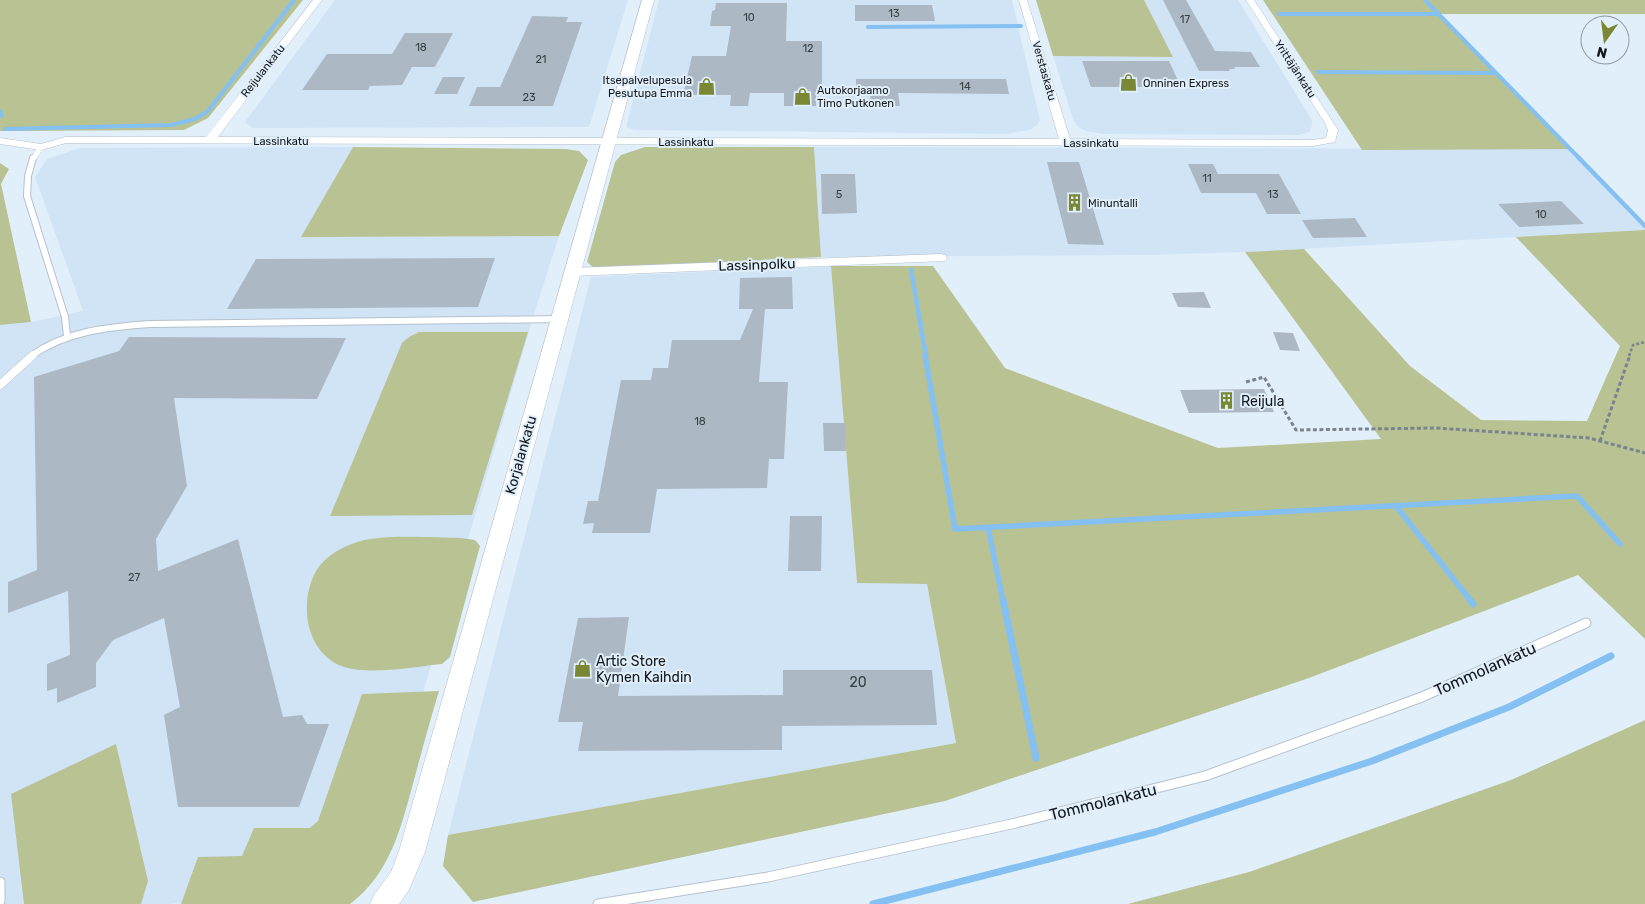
<svg xmlns="http://www.w3.org/2000/svg" width="1645" height="904" font-family="Rubik,sans-serif">
	<rect width="100%" height="100%" fill="#e1effb"/>
	<!-- built -->
	<path fill="#d0e4f6" d="M335 0H628L589 127 252 128 245 122Z
		M659 0H1012L1040 120 1037 125 1030 130 1005 134 635 130 626 127Z
		M1144 0H1238L1312 120V126L1309 132 1299 135 1103 134 1086 131 1078 127 1073 119 1053 56 1173 57Z
		M353 147 302 237 559 236 534 314 376 853 341 886 169 904H0V325L31 322 83 311 35 177 47 159 80 148Z
		M814 147 1570 149 1645 226V230L1245 252 1148 255 821 257Z
		M831 266 857 583 927 584 956 743 448 835 591 277Z"/>
	<!-- green -->
	<path fill="#b8c293" d="M0 0H303L208 118 184 130 2 131H0Z
		M1036 0H1144L1173 57 1053 56Z
		M1263 0H1645V14H1440L1570 149 1362 150Z
		M353 147 566 149 579 151 588 160 559 236 301 237Z
		M645 147H814L821 257 594 268 587 262 615 162 621 155Z
		M0 163 9 169 1 184 31 322 0 325Z
		M1645 230V639L1578 575 1309 678 945 801 473 902 443 866 448 835 956 743 927 584 857 583 831 266H933L1005 368 1218 448 1381 439 1245 252 1304 249 1410 366 1481 420 1587 421 1620 346 1516 237Z
		M419 332H528L472 515 330 516 402 343 409 337Z
		M461 538 475 540 480 546 450 657 442 664C415 667 369 675 344 667 306 654 298 604 316 571 324 558 338 549 352 544 377 533 432 538 461 538Z
		M439 691C430 721 422 750 414 780 401 827 391 873 350 904H181L198 857 242 856 254 828H310L318 821 362 694Z
		M1645 720V904H1128L1249 872 1511 780Z
		M116 744 148 881 141 904H24L11 794Z"/>
	<g fill="none" stroke-linecap="round" stroke-linejoin="round">
		<!-- stream-far3 -->
		<path stroke="#84c0f1" stroke-width="4" d="M1425 0 1580 159
			M1279 14H1439
			M868 27 1021 26
			M1318 72 1496 73
			M0 111 2 116
			M5 129 171 125 195 119 208 111 294 0"/>
		<!-- stream-far2 -->
		<path stroke="#84c0f1" stroke-width="4.5" d="M1579 158 1645 226
			M911 270 926 356"/>
		<!-- stream-far1 -->
		<path stroke="#84c0f1" stroke-width="5.5" d="M925 355 955 529 1577 496 1620 544
			M1396 506 1471 601
			M988 527 1003 601"/>
		<!-- stream -->
		<path stroke="#84c0f1" stroke-width="7" d="M1003 600 1036 758
			M1470 600 1473 604
			M873 904 1155 832 1372 761 1509 707 1611 656"/>
	</g>
	<!-- building -->
	<path fill="#acb9c4" d="M1163 0H1186L1215 51 1251 52 1260 67H1234L1235 69H1229L1230 71H1199Z
		M716 3H787L786 41H822V93H816V106H784V93H750L748 106H730L731 95H683L692 56H726L731 26H710L712 11 715 10Z
		M855 5H932L935 21H855Z
		M532 16 568 17 566 22H582L553 106H469L477 87H500Z
		M405 33H453L435 67H412L402 85 370 86 368 90H302L327 54H392Z
		M1082 61H1169L1181 87H1091Z
		M443 77H465L457 94H434Z
		M856 79H1006L1009 94 898 93 900 106H871L870 93H856Z
		M1047 162H1079L1104 245 1068 244Z
		M1188 164H1213L1218 174H1279L1301 214H1267L1256 193H1201Z
		M821 174H855L857 213 822 214Z
		M1561 201 1584 224 1519 227 1498 204Z
		M1355 218 1367 237 1313 238 1302 220Z
		M495 258 478 307 227 309 256 259Z
		M792 277 793 309H765L759 382H788L784 459H769L767 488 657 489 650 533H592L594 523 583 524 588 501H598L621 380H651L653 368H668L672 340H740L753 309H739L740 278Z
		M1204 292 1211 308 1178 307 1172 293Z
		M1273 332 1293 333 1300 351 1280 350Z
		M129 337 346 338 317 399 174 398 187 486 156 539 158 571 238 539 283 717 302 715 307 724H329L299 807H178L164 715 180 707 164 618 113 640 96 663V687L57 703V688L47 691V664L70 655 68 591 8 613V582L37 570 34 377 119 351Z
		M1264 389 1274 412 1189 413 1180 390Z
		M823 423H845L846 451H824Z
		M790 516H822L821 571H788Z
		M629 617 618 696 783 695V670H932L937 725 782 726V750L578 751 583 722H558L578 618Z"/>
	<g fill="none" stroke-linecap="round" stroke-linejoin="round">
		<defs>
			<path id="service-far3" d="M33 159 41 147"/>
			<path id="service-far2" d="M33 158 28 176 27 196 65 317 67 336
				M31 356C66 331 108 327 150 324L560 319"/>
			<path id="service-far1" d="M0 385 33 355"/>
			<path id="service" d="M0 882V901
				M598 904 768 877 1016 823 1205 776 1422 697 1586 623"/>
			<path id="minor" d="M313 0H322L218 137 1059 139 1019 0H1027L1070 139 1313 140 1326 138 1328 130 1325 123 1246 0H1254L1338 130 1335 142 1313 146 66 143 41 150 0 144V138L41 144 65 137H206Z
				M941 254 945 255 947 258 945 261 573 276 567 272 573 268Z"/>
			<path id="tertiary" d="M642 0H654L425 852 409 890 399 904H370L374 895 391 872 399 851Z"/>
		</defs>
		<!-- service-far3 casing -->
		<use href="#service-far3" stroke="#b4c1cd" stroke-width="5.5"/>
		<!-- service-far2 casing -->
		<use href="#service-far2" stroke="#b4c1cd" stroke-width="8"/>
		<!-- service-far1 casing -->
		<use href="#service-far1" stroke="#b4c1cd" stroke-width="9"/>
		<!-- service casing -->
		<use href="#service" stroke="#b4c1cd" stroke-width="11"/>
		<!-- minor casing -->
		<use href="#minor" stroke="#b4c1cd" stroke-width="1"/>
		<!-- tertiary casing -->
		<use href="#tertiary" stroke="#b4c1cd" stroke-width="1"/>
		<!-- path-far1 -->
		<path stroke="#7b848c" stroke-width="2.5" stroke-dasharray="3 2" stroke-linecap="butt" d="M1629 356 1633 345 1645 342"/>
		<!-- path -->
		<path stroke="#7b848c" stroke-width="3" stroke-dasharray="4 2.5" stroke-linecap="butt" d="M1246 382 1264 377 1296 430 1436 428 1589 438 1645 453
			M1600 441 1630 355"/>
		<!-- service-far3 -->
		<use href="#service-far3" stroke="#fff" stroke-width="5"/>
		<!-- service-far2 -->
		<use href="#service-far2" stroke="#fff" stroke-width="6"/>
		<!-- service-far1 -->
		<use href="#service-far1" stroke="#fff" stroke-width="8"/>
		<!-- service -->
		<use href="#service" stroke="#fff" stroke-width="9"/>
		<!-- minor -->
		<use href="#minor" fill="#fff" fill-rule="evenodd"/>
		<!-- tertiary -->
		<use href="#tertiary" fill="#fff" fill-rule="evenodd"/>
	</g>
	<!-- icons -->
	<defs>
		<symbol id="shop-bare" viewBox="-9 -9 18 18"><path d="M-5-2.5h2.3a2.7 3.5 0 0 1 5.4 0H5L5.5 6h-11ZM-1.5-2.5h3a1.5 2.3 0 0 0-3 0Z" fill="#7a8735" stroke="#e1effb" stroke-width="2.5" paint-order="stroke"/></symbol>
		<symbol id="building-bare" viewBox="-9 -9 18 18"><path d="M-4-6H4V6H1V3H-1V6H-4ZM-2.5-4.3h1.7v1.8h-1.7ZM.8-4.3h1.7v1.8H.8ZM-2.5-1h1.7V.8h-1.7ZM.8-1h1.7V.8H.8Z" fill="#7a8735" stroke="#e1effb" stroke-width="2.5" paint-order="stroke"/></symbol>
	</defs>
	<g fill-rule="evenodd">
		<use href="#shop-bare" x="1116" y="70" width="25" height="25"/>
		<use href="#shop-bare" x="694" y="74" width="25" height="25"/>
		<use href="#shop-bare" x="790" y="84" width="25" height="25"/>
		<use href="#building-bare" x="1062" y="190" width="25" height="25"/>
		<use href="#building-bare" x="1214" y="388" width="25" height="25"/>
		<use href="#shop-bare" x="570" y="656" width="25" height="25"/>
	</g>
	<g text-anchor="middle" dominant-baseline="central" stroke-width="4" stroke-linejoin="round" paint-order="stroke">
		<!-- number labels -->
		<g font-size="11" fill="#384045">
			<text x="894" y="13">13</text>
			<text x="749" y="17">10</text>
			<text x="1185" y="19">17</text>
			<text x="421" y="47">18</text>
			<text x="808" y="48">12</text>
			<text x="541" y="59">21</text>
			<text x="965" y="86">14</text>
			<text x="529" y="97">23</text>
			<text x="1207" y="178">11</text>
			<text x="839" y="194">5</text>
			<text x="1273" y="194">13</text>
			<text x="1541" y="214">10</text>
			<text x="700" y="421">18</text>
			<text x="134" y="577">27</text>
		</g>
		<!-- far-street labels -->
		<g font-size="11" fill="#12171b" stroke="#e1effb">
			<text transform="translate(1295 69) rotate(57)">Yrittäjänkatu</text>
			<text transform="translate(263 71) rotate(-52)">Reijulankatu</text>
			<text transform="translate(1044 71) rotate(74)">Verstaskatu</text>
			<text x="281" y="141">Lassinkatu</text>
			<text x="686" y="142">Lassinkatu</text>
			<text x="1091" y="143">Lassinkatu</text>
		</g>
		<!-- far-poi labels -->
		<g font-size="11" fill="#12171b" stroke="#e1effb" text-anchor="start">
			<text x="692" y="80" text-anchor="end">Itsepalvelupesula<tspan x="692" dy="13">Pesutupa Emma</tspan></text>
			<text x="1143" y="83">Onninen Express</text>
			<text x="817" y="90">Autokorjaamo<tspan x="817" dy="13">Timo Putkonen</tspan></text>
			<text x="1088" y="203">Minuntalli</text>
		</g>
		<!-- street labels -->
		<g font-size="14" fill="#12171b" stroke="#e1effb">
			<text transform="translate(757 265) rotate(-2)">Lassinpolku</text>
			<text transform="translate(521 455) rotate(-74)">Korjalankatu</text>
		</g>
		<!-- poi labels -->
		<g font-size="14" fill="#12171b" stroke="#e1effb" text-anchor="start">
			<text x="1241" y="401">Reijula</text>
			<text x="596" y="661">Artic Store<tspan x="596" dy="16">Kymen Kaihdin</tspan></text>
		</g>
		<!-- near-number labels -->
		<g font-size="14" fill="#384045">
			<text x="858" y="682">20</text>
		</g>
		<!-- near-street labels -->
		<g font-size="16" fill="#12171b" stroke="#e1effb">
			<text transform="translate(1485 669) rotate(-24)">Tommolankatu</text>
			<text transform="translate(1103 802) rotate(-14)">Tommolankatu</text>
		</g>
	</g>
	<!-- north arrow -->
	<g transform="translate(1605 40) rotate(194)"><circle r="24" fill="#e1effb" stroke="#8e99a1"/>
	<path d="M0-4L9 19L0 12L-9 19Z" fill="#7a8735"/>
	<text y="-8" font-size="14" font-weight="bold" text-anchor="middle" fill="#12171b">N</text>
	</g>
</svg>
